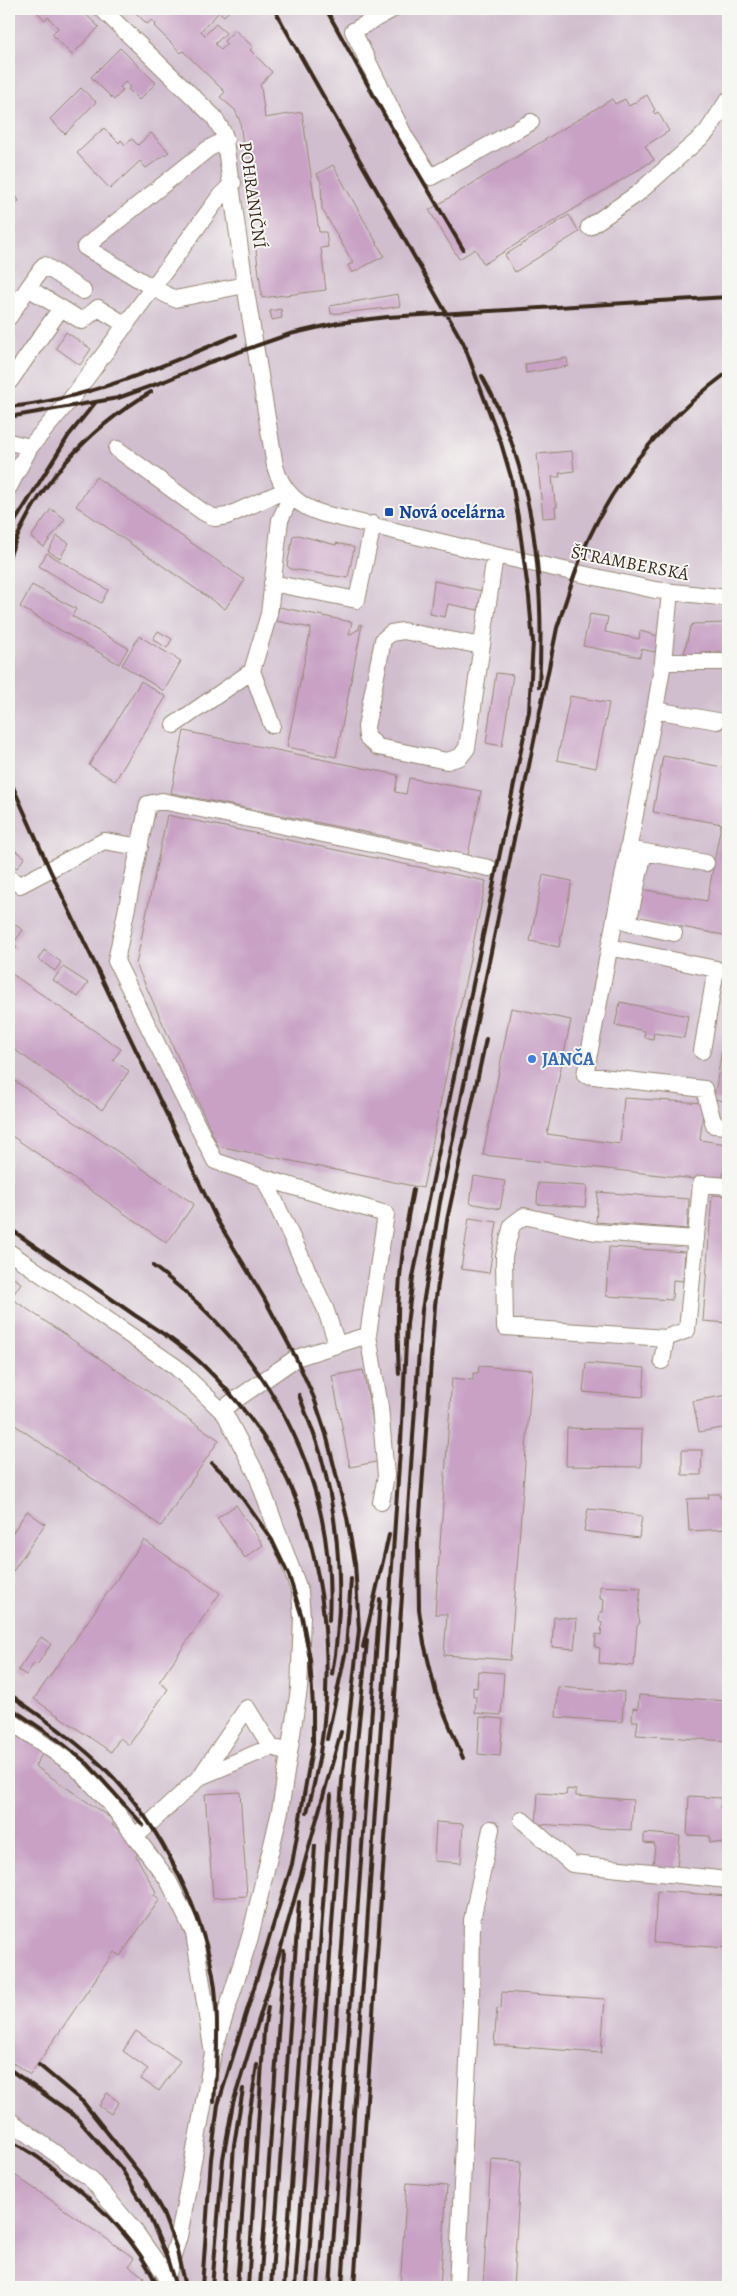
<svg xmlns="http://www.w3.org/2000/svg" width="737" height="2296" font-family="Alegreya,serif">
	<rect width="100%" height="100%" fill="#f6f6f2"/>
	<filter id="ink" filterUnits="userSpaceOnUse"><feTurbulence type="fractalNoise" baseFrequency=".02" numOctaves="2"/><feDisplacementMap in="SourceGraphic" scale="10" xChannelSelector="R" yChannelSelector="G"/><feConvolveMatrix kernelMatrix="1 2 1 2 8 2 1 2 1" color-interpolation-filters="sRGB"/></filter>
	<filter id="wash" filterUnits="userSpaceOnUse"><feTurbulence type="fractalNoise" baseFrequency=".0096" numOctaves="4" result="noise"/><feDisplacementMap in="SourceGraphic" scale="20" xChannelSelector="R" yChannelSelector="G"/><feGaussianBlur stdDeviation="1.12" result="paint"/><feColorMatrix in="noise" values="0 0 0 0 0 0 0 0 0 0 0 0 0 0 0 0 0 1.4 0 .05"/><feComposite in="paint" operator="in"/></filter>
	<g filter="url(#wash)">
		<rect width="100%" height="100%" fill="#efe4ca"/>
		<!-- industrial -->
		<path fill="#d0bdcd" d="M9 9H728V2287H9Z"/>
		<g id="blocks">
			<!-- building -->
			<path fill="#c8a1c4" d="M36 9H80L99 27 72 55 52 34 58 28 48 17 45 20 35 10Z
				M138 9H231L224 16 219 12 201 31 205 35 216 24 226 33 215 44 221 50 227 44 224 41 235 30 253 47 250 50 272 72 260 85 261 87 265 118 302 112 319 232H326L328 247 321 248 326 290 262 298 240 121 235 110 220 97 225 92 183 51 181 53 154 26 156 24 152 20 147 24 135 12Z
				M120 48 156 83 139 100 128 89 130 87 125 82 120 87 123 90 114 100 91 77Z
				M81 88 96 102 65 134 50 119Z
				M647 95 655 110 653 111 655 114 658 112 669 131 645 146 654 160 484 264 475 249 459 259 429 210 612 99 615 104 625 99 629 106Z
				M104 128 119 143 121 140 125 145 132 139 138 145 151 133 169 152 146 168 140 161 110 189 77 153Z
				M333 165 384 256 352 273 348 265 353 263 322 209 321 182 317 174Z
				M9 185 19 201 9 208Z
				M569 215 579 232 515 272 505 255Z
				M398 294 400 306 388 308 331 314 330 306Z
				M281 309 282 318 272 320 270 311Z
				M66 332 91 349 80 365 56 348Z
				M567 358 568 366 526 373 525 364Z
				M572 451 574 471 559 473 560 477H552L555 503H557V507H555L556 517 543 518 537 454Z
				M96 477 245 580 225 609 76 506Z
				M51 509 65 519 44 547 31 537Z
				M298 535 336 545V543L350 546 354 548 348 578 291 569 287 566 293 536Z
				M57 536 69 543 60 558 48 551Z
				M47 553 108 590 101 603 39 566Z
				M434 581 482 591 478 610 448 604 445 617 430 614Z
				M32 585 76 609 72 616 128 648 119 664 20 607Z
				M279 607 352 622 349 635 359 629 360 624 362 625 336 757 287 747 311 628 276 621Z
				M590 614 608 617 605 632 639 639 640 631 658 636 655 652 641 649 640 657 583 646Z
				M728 623V658H721V651L700 652V658L683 659 690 627 693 624Z
				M158 631 172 639 167 648 153 639Z
				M139 636 181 661 164 691 122 665Z
				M496 673 513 675 502 746 486 743Z
				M141 681 166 697 115 781 89 765Z
				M570 696 609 703 596 768 557 760Z
				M184 731 398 775 395 792 406 794 409 778 481 791 468 855 422 846 423 844 171 793Z
				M663 756 728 768V825L653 812Z
				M167 815 486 881 423 1188 218 1146 136 964Z
				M721 825 728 826V936L636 918 641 889 707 901Z
				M9 847 25 857 17 868 9 862Z
				M543 875 572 881 559 947 530 941Z
				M9 921 23 930 13 944 17 947 14 951 9 947Z
				M44 950 61 962 55 971 38 959Z
				M63 967 88 983 78 997 53 980Z
				M9 972 121 1049 113 1060 129 1071 102 1110 9 1046Z
				M620 1002 688 1016 684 1038 654 1033 653 1039 644 1037 645 1031 615 1025Z
				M511 1008 571 1020 547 1134 620 1144 624 1098 704 1103 700 1140 727 1144 722 1182 483 1155Z
				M727 1018 728 1019V1102L714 1099Z
				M9 1077 194 1204 167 1243 9 1134Z
				M474 1176 505 1181 500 1209 470 1203Z
				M538 1183 587 1186 585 1207 537 1204Z
				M598 1192 689 1199 687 1229 596 1222Z
				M712 1195 728 1196V1323L703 1321Z
				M469 1218 497 1222 489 1273 461 1269Z
				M609 1247 685 1252 683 1281 673 1280 672 1300 606 1296Z
				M9 1275 21 1283 11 1298 219 1440 161 1526 9 1421Z
				M586 1363 645 1368 643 1397 583 1392Z
				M479 1366 532 1370 510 1660 444 1655 447 1614H435L452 1378 473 1380V1373H478Z
				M363 1370 381 1461 350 1467 332 1376Z
				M728 1395V1427L699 1432 693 1401Z
				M567 1428 642 1430 641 1467 566 1466Z
				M682 1450H702L701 1475H682Z
				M708 1494H720V1498L728 1497V1529L689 1531 687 1499 709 1498Z
				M236 1505 263 1545 245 1558 217 1518Z
				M588 1509 622 1512V1513L642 1516 639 1538 584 1531Z
				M27 1511 45 1524 9 1577V1538Z
				M144 1540 220 1593 159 1682 168 1689 129 1745 120 1738 111 1752 34 1699Z
				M600 1586 641 1588 638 1614 640 1623 637 1626 634 1666 599 1663 600 1648 595 1647 596 1634 601 1635 602 1622 599 1621 600 1612H603L604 1599H600Z
				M554 1617 577 1619 574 1649 552 1647Z
				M41 1637 51 1644 37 1665 34 1663 26 1675 18 1670Z
				M478 1671 504 1673 501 1715 475 1713 476 1696H473V1687L477 1688Z
				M558 1687 624 1692 622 1722 556 1717Z
				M639 1695 728 1701V1741L636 1735 638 1721H632L633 1708 638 1709Z
				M480 1717 503 1719 500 1756 478 1754Z
				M12 1730 44 1751 35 1766 115 1821 112 1825 128 1837 138 1852 136 1856 156 1892 154 1895 160 1899 120 1956 114 1952 30 2075 9 2060V1735Z
				M567 1789 576 1790V1796L633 1800 631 1830 536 1824 538 1793 566 1795Z
				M240 1792 247 1896 213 1898 205 1794Z
				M689 1796 721 1798 720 1808H728V1843L710 1842V1836L687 1835Z
				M436 1822 463 1824 461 1863 434 1861Z
				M644 1833 680 1836 677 1868 653 1867 655 1844 644 1843Z
				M657 1891 728 1896V1948L654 1943Z
				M502 1992 605 1999 601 2053 494 2045 497 2008 501 2009Z
				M136 2031 180 2061 159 2091 141 2079 148 2069 123 2051Z
				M107 2093 119 2102 111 2114 99 2106Z
				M491 2159 521 2161 513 2287H483Z
				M9 2171 134 2258 129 2266 144 2277 136 2287H9Z
				M407 2183 447 2186 440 2287H400Z"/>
		</g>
	</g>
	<g filter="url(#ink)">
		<use href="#blocks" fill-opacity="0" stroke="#958774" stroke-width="1"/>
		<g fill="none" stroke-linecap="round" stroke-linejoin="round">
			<defs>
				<path id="minor" d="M102 9 214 117 224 134 245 285 275 466C282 492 299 507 324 514L495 555 655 590 728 598
					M393 9 353 31 405 137 431 177 531 122
					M226 139 208 149 85 247 153 288 175 299 245 285
					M589 227 637 194 706 133 728 100
					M28 288 44 265 83 291
					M9 317 28 288 61 308
					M10 381 61 308 82 321 98 308 126 325
					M9 442 30 447
					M117 449 203 512 215 518 227 516 286 490
					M9 487 30 447 74 395 220 196 233 183
					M272 583 357 600 373 524
					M670 592 663 662 655 710 585 1075 704 1089 714 1125 728 1126
					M482 646 403 631 391 633 383 640 366 727 367 737 378 747 447 761 460 757 467 748 495 555
					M663 662H728
					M252 671 272 725
					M655 710 717 721
					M174 725 252 671 269 614 280 520 291 496
					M633 850 706 863
					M644 852 628 923 674 933
					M9 878 20 885 104 841 140 847
					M609 947 716 969 702 1051
					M264 1178 215 1161 116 961 148 804 162 801 489 868
					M9 1252 176 1367 225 1414 256 1473 300 1592 302 1617 299 1689 280 1811 250 1937 213 2053 179 2236 164 2287
					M368 1335 380 1407 386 1476 381 1502
					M666 1338 505 1327 504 1256 512 1225 524 1216 595 1232 696 1239
					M662 1361 666 1338 687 1330 701 1184 728 1186
					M221 1410 296 1358 368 1335 386 1214 264 1178 325 1308 337 1344
					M9 1720 75 1766 109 1802 168 1880 194 1933 212 2048
					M200 1777 271 1747
					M522 1820 572 1864 728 1880
					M135 1837 200 1777 247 1708 271 1747 289 1752
					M9 2120 91 2179 134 2230 167 2277
					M457 2287 471 2001 472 1920 491 1829"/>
			</defs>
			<!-- minor casing -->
			<use href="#minor" stroke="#958774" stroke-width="18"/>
			<!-- minor -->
			<use href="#minor" stroke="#fff" stroke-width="16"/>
			<!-- rail -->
			<path stroke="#3b2a1e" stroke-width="4" d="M274 9 466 348
				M326 9 386 118 463 249
				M482 376C534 469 545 583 539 687
				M9 407C90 399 163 366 236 335
				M9 417 118 398 165 381 210 362 290 334 338 323 387 317 728 297
				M9 531 69 435 95 403
				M9 557C35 487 86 430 151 392
				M9 778 50 870 217 1220 264 1298 296 1358 314 1398 326 1434 347 1518 355 1563 359 1630 342 1781 307 2287
				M9 1228C50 1257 92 1285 133 1314 157 1330 184 1346 204 1366 236 1397 270 1440 288 1481 334 1582 337 1706 307 1812
				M153 1266C267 1351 337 1474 329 1620
				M399 1374C395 1308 400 1255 413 1190
				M299 1395C306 1414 314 1433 320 1452 340 1524 345 1601 332 1674
				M401 1443 407 1324 413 1277 529 711 533 642 529 597 518 517 511 477 501 443 463 342
				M363 1647 389 1535
				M9 1694C43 1718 77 1741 107 1771 159 1822 206 1916 215 1988 219 2026 217 2064 214 2102
				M9 1707 58 1740 88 1764 143 1825
				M327 1739 346 1650 351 1579
				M463 1758 436 1693 424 1643 419 1610 418 1543 435 1305 447 1220 486 1039
				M39 2065 83 2102 145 2180 162 2211 176 2247 185 2287
				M9 2069 75 2116 121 2168 146 2209 166 2255 176 2287
				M9 2141C30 2150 46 2163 63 2177 102 2207 138 2242 158 2287
				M202 2287 211 2159 218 2105 292 1864 313 1743V1707L310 1659 302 1617 289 1576 272 1540 228 1478 212 1463
				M212 2287 223 2159 233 2103 280 1951 341 1732
				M224 2287 234 2145 243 2089
				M237 2287 249 2116 257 2065
				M248 2287 264 2030 268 2007
				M260 2287 284 1951
				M271 2287 299 1902
				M284 2287 315 1846
				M295 2287 331 1795
				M318 2287 355 1763 367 1641
				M330 2287 380 1599
				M342 2287 401 1436
				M354 2287 418 1365 422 1310 440 1202 557 628C567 598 576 566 589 538 620 471 670 415 728 372"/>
		</g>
	</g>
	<!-- markers -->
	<rect fill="#1a4fb4" stroke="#f6f6f2" stroke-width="2" x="384" y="507" width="10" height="10" rx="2.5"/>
	<circle fill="#3f7fe0" stroke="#f6f6f2" stroke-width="2" cx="532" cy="1059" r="5"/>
	<g text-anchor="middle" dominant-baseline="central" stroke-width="4" stroke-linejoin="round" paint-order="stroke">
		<!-- street labels -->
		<g font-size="18" fill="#3b2a1e" stroke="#f6f6f2">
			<text transform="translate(253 195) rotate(82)">POHRANIČNÍ</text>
			<text transform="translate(630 563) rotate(11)">ŠTRAMBERSKÁ</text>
		</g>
		<!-- transit labels -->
		<g font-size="18" font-weight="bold" fill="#164399" stroke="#f6f6f2" text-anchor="start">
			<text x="399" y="512">Nová ocelárna</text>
		</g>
		<!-- shop labels -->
		<g font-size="18" font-weight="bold" fill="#366cbe" stroke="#f6f6f2" text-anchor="start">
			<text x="542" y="1059">JANČA</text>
		</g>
	</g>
	<!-- margin -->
	<rect width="737" height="2296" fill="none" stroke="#f6f6f2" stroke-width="30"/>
</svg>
